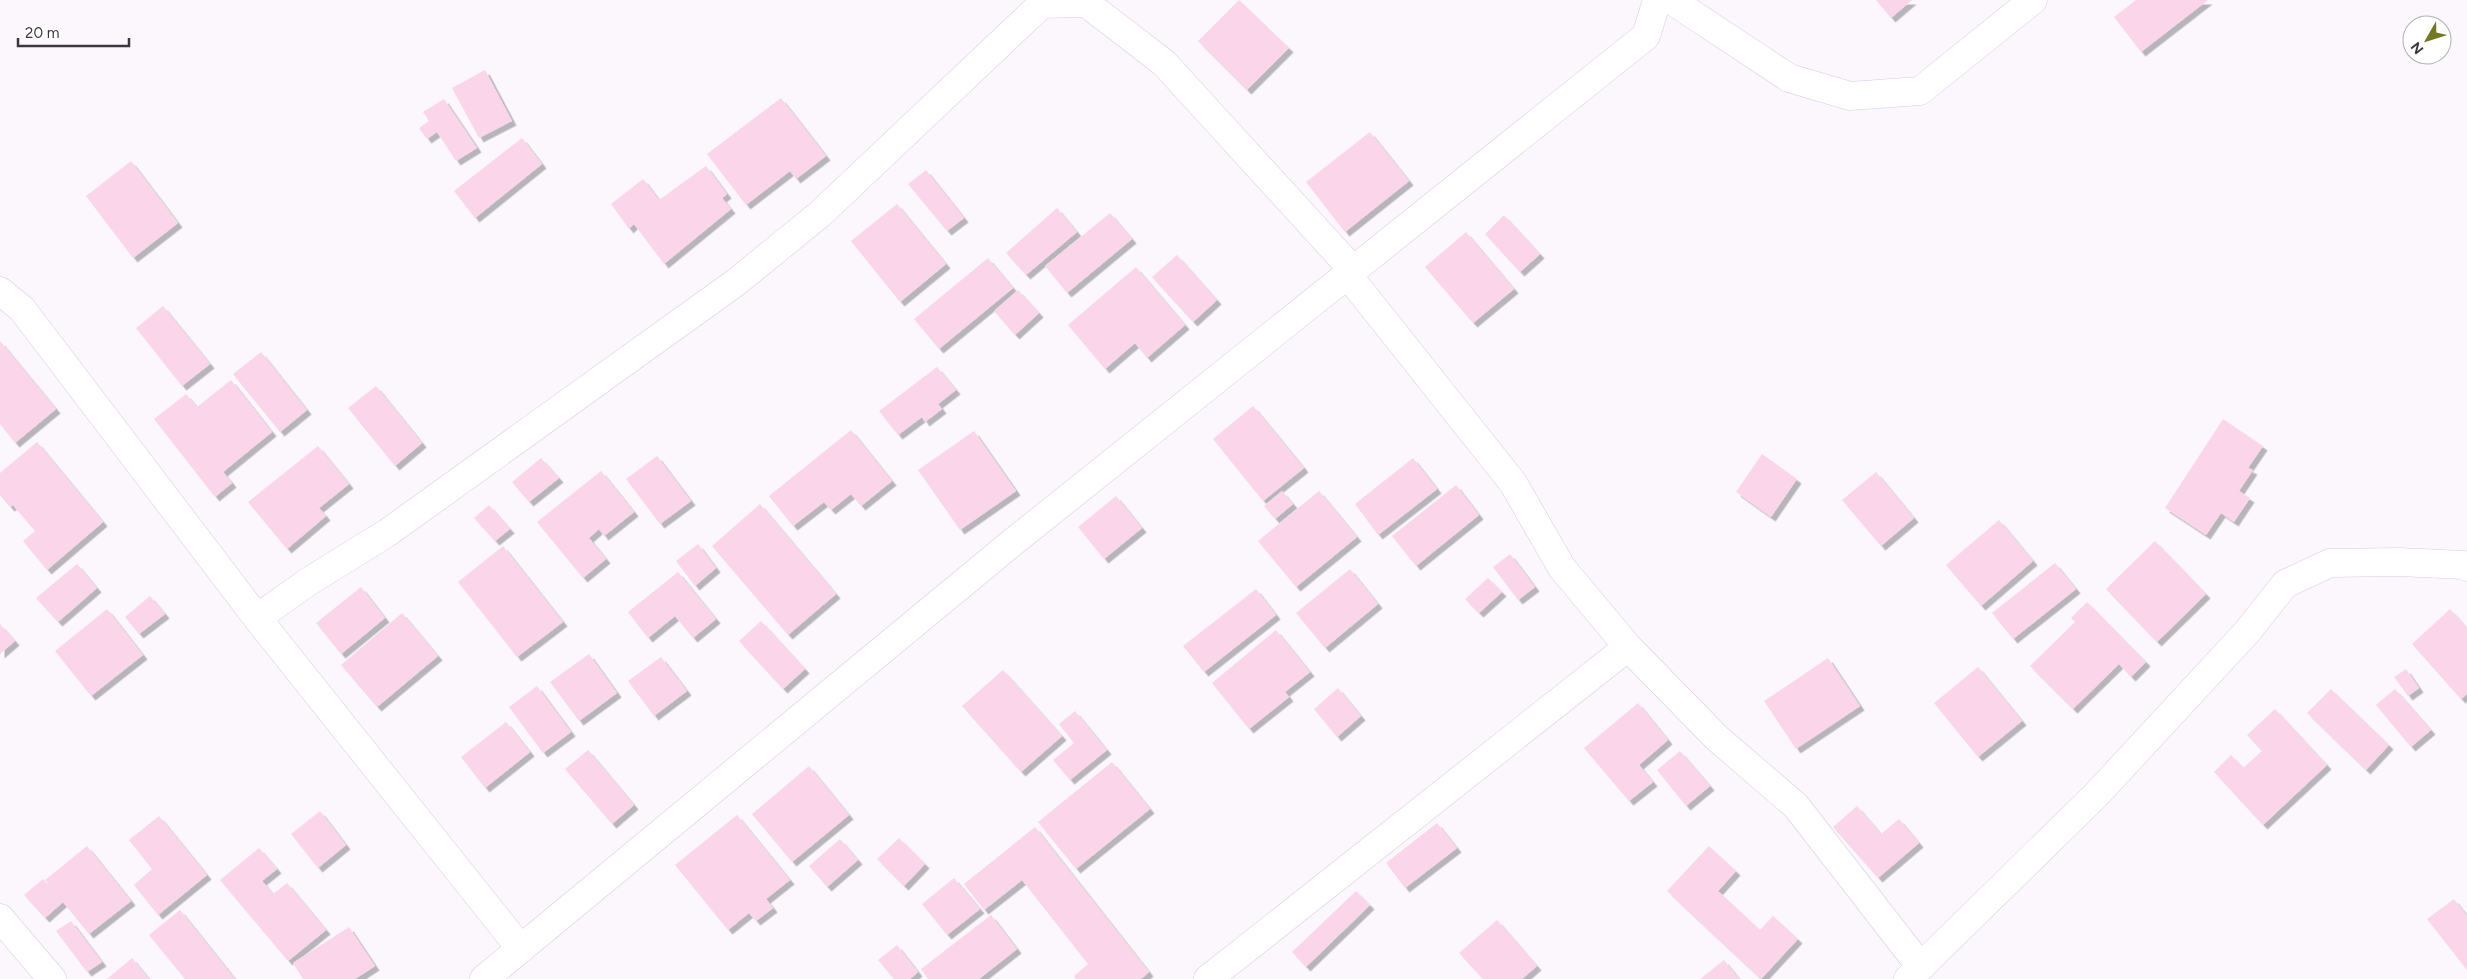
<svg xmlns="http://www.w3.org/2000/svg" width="2467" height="979" font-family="Figtree,sans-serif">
	<defs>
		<filter id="shadow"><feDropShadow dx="4.5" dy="4.5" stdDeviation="0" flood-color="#0004"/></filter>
	</defs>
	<rect width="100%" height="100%" fill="#fbf7fd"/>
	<!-- building -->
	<path fill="#fbd5e9" filter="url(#shadow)" d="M1239 0 1289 48 1247 90 1198 41Z
		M1876 0H1912L1891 18Z
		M2136 0H2208L2141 52 2114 17Z
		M485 70 512 121 479 138 452 88Z
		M781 98 826 156 796 179 790 171 746 205 707 154Z
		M444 99 477 148 456 161 437 132 427 139 419 128 429 121 423 112Z
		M1370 132 1409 181 1345 232 1306 182Z
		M522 138 542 164 475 218 454 191Z
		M131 161 178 223 133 258 86 196Z
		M706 166 727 194 722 198 731 209 664 264 634 224 629 229 611 204 643 179 659 200Z
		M926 170 964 218 947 231 908 184Z
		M897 204 946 264 900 302 851 241Z
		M1057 208 1077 232 1026 275 1006 253Z
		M1110 213 1132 239 1067 293 1045 266Z
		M1504 215 1540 254 1520 272 1485 234Z
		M1466 232 1514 289 1473 323 1425 267Z
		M1177 255 1217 300 1193 322 1152 277Z
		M988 258 1013 288 939 349 914 319Z
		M1136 267 1185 325 1147 358 1135 343 1105 369 1068 325Z
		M1018 290 1039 313 1015 335 994 311Z
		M163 306 210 364 182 386 136 328Z
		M0 341 56 409 15 443 0 424Z
		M261 352 307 410 280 432 233 374Z
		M937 367 956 390 938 404 942 409 925 422 922 417 898 435 879 411Z
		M231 380 272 432 223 472 232 483 215 497 154 419 186 394 197 407Z
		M376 386 422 443 395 466 348 408Z
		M1253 406 1304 468 1263 501 1213 439Z
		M2223 419 2263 446 2248 468 2253 470 2239 491 2250 498 2234 522 2221 513 2206 535 2165 508Z
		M851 430 892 481 861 506 851 494 831 510 824 502 793 526 769 496Z
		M974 431 1016 491 960 530 918 470Z
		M37 442 103 522 47 570 23 541 35 531 13 505 10 507 0 495V473Z
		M318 446 349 484 319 508 326 516 287 549 248 502Z
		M1762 454 1797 479 1771 517 1736 492Z
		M657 456 691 501 660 524 626 479Z
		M541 458 559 478 529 502 512 482Z
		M1413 458 1437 489 1378 535 1355 504Z
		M601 471 634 512 604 536 599 529 589 538 606 559 583 578 537 522Z
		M1876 472 1914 518 1881 546 1842 500Z
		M1456 485 1479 515 1416 566 1392 536Z
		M1282 491 1293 504 1275 519 1264 506Z
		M1319 491 1357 537 1296 587 1258 541Z
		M1116 496 1142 528 1104 559 1078 527Z
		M760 504 836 594 788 635 712 546Z
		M489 505 510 529 495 541 474 518Z
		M1999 520 2033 561 1981 606 1946 565Z
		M2155 541 2206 594 2157 642 2106 589Z
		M698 544 716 568 695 586 676 561Z
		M503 546 563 622 517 657 458 582Z
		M1510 554 1535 587 1518 600 1493 567Z
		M2055 563 2076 589 2013 639 1992 613Z
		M77 564 97 588 58 622 36 598Z
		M1350 569 1378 604 1325 648 1296 613Z
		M678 572 716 619 693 638 675 616 648 638 628 612Z
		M1488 578 1502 592 1479 613 1465 599Z
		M361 587 385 618 341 654 316 623Z
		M1256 589 1276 615 1204 672 1183 646Z
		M150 596 165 614 139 634 125 617Z
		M2087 602 2146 662 2131 677 2119 664 2073 709 2030 666 2075 622 2071 618Z
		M107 609 143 655 91 696 55 651Z
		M2450 609 2467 628V694L2461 699 2412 644Z
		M402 613 438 656 377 707 341 665Z
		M761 621 805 669 783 689 739 641Z
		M0 624 15 641 0 654Z
		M1276 630 1310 672 1285 692 1289 697 1249 729 1212 683Z
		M589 654 617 693 579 721 550 682Z
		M661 657 687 691 654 716 628 681Z
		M1828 658 1860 706 1796 749 1764 701Z
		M1978 667 2022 721 1978 757 1934 703Z
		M2406 669 2419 688 2408 696 2394 677Z
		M1003 670 1062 736 1021 772 962 706Z
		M537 686 571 732 543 753 509 707Z
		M1338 688 1361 716 1337 737 1314 709Z
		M2331 689 2389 745 2366 770 2307 713Z
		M2395 689 2431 730 2411 747 2376 705Z
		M1638 703 1668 740 1639 765 1653 782 1629 801 1584 748Z
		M2275 709 2327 765 2263 825 2214 772 2231 755 2243 768 2262 751 2247 735Z
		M1075 711 1107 750 1070 780 1053 760 1074 743 1059 724Z
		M506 722 530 752 485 788 461 757Z
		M588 750 634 805 612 824 565 769Z
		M1680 751 1710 786 1686 806 1657 770Z
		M1112 762 1150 809 1076 869 1038 822Z
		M809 766 849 815 792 862 752 814Z
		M1857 806 1881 834 1899 819 1919 843 1878 878 1833 827Z
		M320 811 346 845 318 868 291 834Z
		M737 815 790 880 766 899 773 908 756 921 749 913 728 930 675 865Z
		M159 816 207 875 158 915 134 885 152 869 129 840Z
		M1437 823 1457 848 1405 888 1386 863Z
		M1035 827 1149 972 1141 979H1076L1074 976 1088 964 1022 880 984 910 964 884Z
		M899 838 925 864 904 886 877 859Z
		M840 839 858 860 827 887 809 866Z
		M87 846 131 901 89 934 45 880Z
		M1709 846 1736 871 1718 891 1760 930 1773 916 1798 939 1761 979 1667 891Z
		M259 848 277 869 262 881 273 894 287 883 326 930 288 961 220 880Z
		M954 878 980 909 947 935 922 904Z
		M43 879 63 902 45 918 24 895Z
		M1356 891 1370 905 1306 967 1292 952Z
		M2454 899 2467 916V970L2427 919Z
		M180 910 235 979H185L149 935Z
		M991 915 1017 949 979 979H928L921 969Z
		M1497 920 1537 966 1522 979H1483L1459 953Z
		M71 921 102 962 87 972 56 931Z
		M349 927 375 966 355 979H303L293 963Z
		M897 945 918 972 910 979H894L878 960Z
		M132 958 149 979H107Z
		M1724 960 1739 979H1700Z"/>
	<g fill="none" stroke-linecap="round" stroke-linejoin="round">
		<defs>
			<path id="minor" d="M1671 0 1789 78 1850 96 1920 91 2033 0
				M1347 274 1513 483 1562 568 1628 647 1717 738 1796 806 1921 967
				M0 291 22 309 257 618 521 949
				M257 618 308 582 387 533 735 283 820 214 1042 4 1086 3 1164 63 1353 270
				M0 918 52 979
				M484 979 1013 542 1646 36 1657 0
				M1208 979 1628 647
				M1908 979 2096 795 2247 632 2285 584 2330 563 2399 562 2464 565 2467 567"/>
		</defs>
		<!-- minor casing -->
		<use href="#minor" stroke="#dac9e3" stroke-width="29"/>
		<!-- minor -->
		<use href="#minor" stroke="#fff" stroke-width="28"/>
	</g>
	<!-- north arrow -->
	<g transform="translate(2427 40) rotate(231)"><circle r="24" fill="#ffffff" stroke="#b1afb3"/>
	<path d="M0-4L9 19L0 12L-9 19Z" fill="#737821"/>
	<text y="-8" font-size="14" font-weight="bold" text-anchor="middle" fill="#3c3640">N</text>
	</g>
	<!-- scale -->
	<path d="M18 38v8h111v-8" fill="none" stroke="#3c3640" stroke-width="2.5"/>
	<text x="25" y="38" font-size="15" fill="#3c3640" stroke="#ffffff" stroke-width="4" paint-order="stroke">20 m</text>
</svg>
